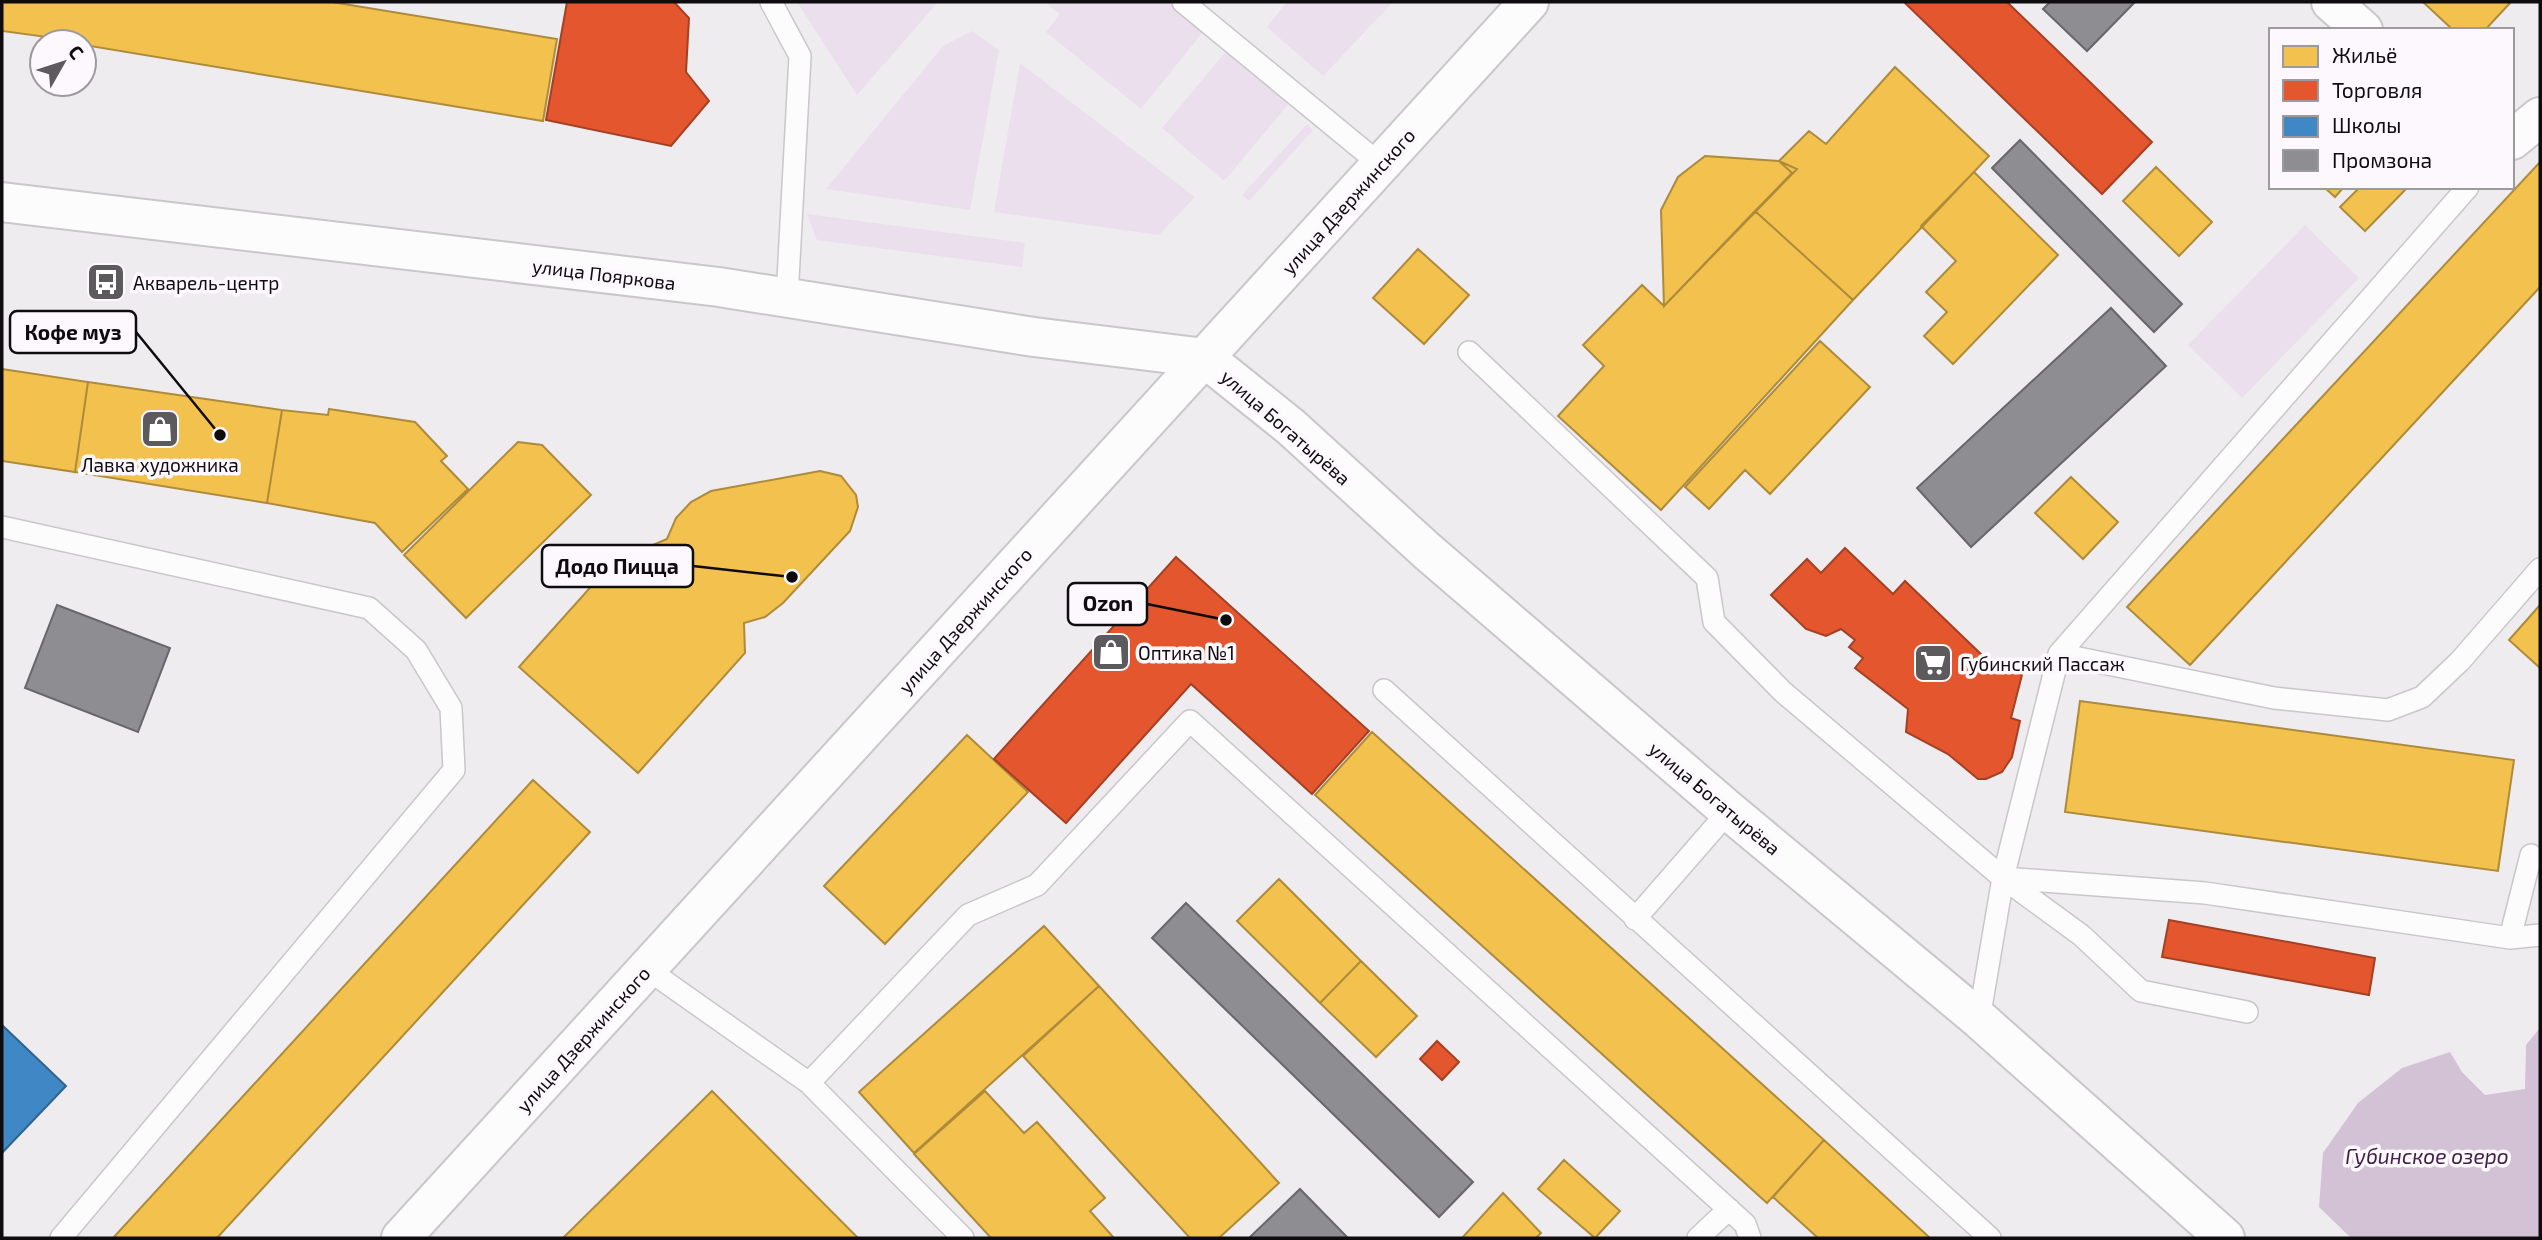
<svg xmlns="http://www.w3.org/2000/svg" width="2542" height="1240" font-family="'Exo 2',sans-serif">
	<rect width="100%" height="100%" fill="#eeecef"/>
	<!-- green -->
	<path fill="#ebdfed" d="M797 2H938L857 95Z
		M1045 2H1176L1207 27 1141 109 1046 32 1060 14Z
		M1287 2H1393L1323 76 1267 27Z
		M972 31 999 50 970 210 826 189 943 46Z
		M1228 49 1291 101 1224 181 1162 128Z
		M1020 63 1195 197 1159 235 994 212Z
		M1307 124 1313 130 1249 201 1242 195Z
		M807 214 1025 243 1022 267 817 240Z
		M2305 225 2359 278 2242 398 2188 345Z"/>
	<!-- water -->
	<path fill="#d3c1d6" d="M2540 1028V1238H2351L2319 1207 2323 1153 2358 1103 2402 1068 2450 1052 2462 1072 2485 1095 2525 1089 2526 1045Z"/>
	<!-- homes -->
	<path fill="#f2c14e" stroke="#ae8b3b" stroke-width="2" d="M2 2H332L557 39 543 121 84 45V42L2 31Z
		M2423 2H2511L2485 30H2453Z
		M1895 67 1989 156 1853 300 1755 211 1792 173 1779 161 1809 131 1826 144Z
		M1705 156 1779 161 1797 169 1664 306 1661 210 1678 177Z
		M2540 162V287L2190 665 2127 607Z
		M2156 167 2212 222 2179 256 2123 201Z
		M1974 172 2058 255 1953 364 1924 336 1947 312 1926 292 1956 261 1921 226Z
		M2324 187H2344L2335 197Z
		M2360 187H2404L2406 189 2365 231 2340 207Z
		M1755 211 1853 300 1661 510 1558 416 1604 366 1583 345 1642 285 1664 306Z
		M1418 249 1469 295 1424 344 1373 298Z
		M1820 341 1870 387 1770 494 1745 470 1709 509 1685 487Z
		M2 369 88 382 75 472 2 461Z
		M88 382 282 410 267 503 75 472Z
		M329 409 415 422 447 456 441 461 468 489 402 552 375 523 267 503 282 410 328 415Z
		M518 442 542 445 591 495 466 618 404 555Z
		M820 471 841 476 856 495 858 507 850 531 783 603 765 617 744 623 745 653 638 773 519 667 613 562 667 539 676 518 691 502 711 491Z
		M2071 477 2118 522 2083 559 2035 513Z
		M2540 605V668L2509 640Z
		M2080 701 2514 760 2498 871 2065 812Z
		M1372 732 1824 1140 1767 1203 1315 795Z
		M967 735 1028 792 885 944 824 886Z
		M533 780 590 832 217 1238H113Z
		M1279 879 1361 961 1320 1003 1237 921Z
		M1044 926 1099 986 914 1153 859 1092Z
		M1361 961 1417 1016 1376 1057 1320 1003Z
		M1099 986 1279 1183 1219 1238H1190L1023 1056Z
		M712 1091 858 1238H563Z
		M985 1091 1024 1133 1037 1122 1105 1198 1090 1211 1114 1238H991L914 1154Z
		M1824 1140 1930 1238H1818L1773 1197Z
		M1564 1160 1620 1211 1595 1238 1538 1189Z
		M1503 1193 1541 1233 1536 1238H1462Z"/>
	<!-- shops -->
	<path fill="#e4572e" stroke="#a44024" stroke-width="2" d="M567 2H674L689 18 686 72 709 101 671 146 546 120Z
		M1904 2H2007L2152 142 2102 194Z
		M1845 548 1893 594 1905 581 1984 657 2024 667 2011 718 2020 721 2012 757 2002 772 1986 779H1978L1948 754 1906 732 1908 709 1855 668 1863 658 1849 647 1855 640 1841 629 1826 636 1806 629 1771 595 1807 559 1821 573Z
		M1176 557 1369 731 1312 794 1191 684 1066 823 994 759Z
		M2169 920 2375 958 2369 995 2162 957Z
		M1437 1041 1459 1062 1442 1080 1420 1059Z"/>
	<!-- schools -->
	<path fill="#3f88c5" stroke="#30638e" stroke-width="2" d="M2 1025 66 1086 2 1153Z"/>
	<!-- industry -->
	<path fill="#8d8d92" stroke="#67666a" stroke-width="2" d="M2050 2H2135L2087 51 2043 9Z
		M2020 140 2182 304 2154 332 1992 168Z
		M2111 308 2166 366 1971 547 1917 488Z
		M57 605 170 648 138 732 25 688Z
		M1186 903 1473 1182 1439 1217 1152 938Z
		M1300 1189 1348 1238H1249Z"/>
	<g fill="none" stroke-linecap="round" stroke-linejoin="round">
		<defs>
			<path id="lane" d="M771 2 800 56 787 298
				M1183 2 1381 165
				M1469 352 1707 578 1714 622 1783 692 2003 878
				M2 527 369 608 416 650 451 708 454 770 61 1238
				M2059 654 2468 187
				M1384 690 1990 1238
				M1635 919 1729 811
				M2510 938 2540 935
				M647 969 809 1083 963 1238
				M2247 1012 2141 991 2081 935 2003 878 2205 893 2510 938 2531 855
				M1979 1019 2003 878 2059 654 2274 698 2388 710 2422 697 2460 661 2540 569
				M809 1083 968 915 1037 885 1190 721 1745 1224 1750 1238
				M1698 1238 1729 1209"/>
			<path id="street" d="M2331 2 2363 30
				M2512 140 2540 117"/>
			<path id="secondary" d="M2 202 719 287 1034 337 1205 358 1291 427 1427 551 1729 811 1979 1019 2225 1238"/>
			<path id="primary" d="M401 1238 1529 2"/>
		</defs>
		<!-- lane casing -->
		<use href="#lane" stroke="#c9c7c9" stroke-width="24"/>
		<!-- street casing -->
		<use href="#street" stroke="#c9c7c9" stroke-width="42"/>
		<!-- secondary casing -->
		<use href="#secondary" stroke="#c9c7c9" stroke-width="42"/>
		<!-- primary casing -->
		<use href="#primary" stroke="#c9c7c9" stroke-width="42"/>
		<!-- lane -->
		<use href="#lane" stroke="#fcfcfd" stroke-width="21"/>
		<!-- street -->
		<use href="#street" stroke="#fcfcfd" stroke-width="38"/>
		<!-- secondary -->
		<use href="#secondary" stroke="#fcfcfd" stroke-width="38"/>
		<!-- primary -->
		<use href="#primary" stroke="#fcfcfd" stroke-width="38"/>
	</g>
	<!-- icons -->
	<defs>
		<symbol id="bus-square" viewBox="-11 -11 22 22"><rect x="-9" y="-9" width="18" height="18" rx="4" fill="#5c5a5d" stroke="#fdf8fd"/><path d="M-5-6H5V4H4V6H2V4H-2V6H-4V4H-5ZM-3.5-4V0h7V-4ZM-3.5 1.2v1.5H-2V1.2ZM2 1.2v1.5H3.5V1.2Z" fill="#fff"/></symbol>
		<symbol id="shop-square" viewBox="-11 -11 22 22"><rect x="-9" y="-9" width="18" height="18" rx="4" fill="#5c5a5d" stroke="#fdf8fd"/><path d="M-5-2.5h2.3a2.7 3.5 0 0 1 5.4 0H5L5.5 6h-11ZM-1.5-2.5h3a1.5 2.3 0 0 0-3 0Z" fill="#fff"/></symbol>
		<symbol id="supermarket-square" viewBox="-11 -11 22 22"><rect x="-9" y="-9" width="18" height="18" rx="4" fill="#5c5a5d" stroke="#fdf8fd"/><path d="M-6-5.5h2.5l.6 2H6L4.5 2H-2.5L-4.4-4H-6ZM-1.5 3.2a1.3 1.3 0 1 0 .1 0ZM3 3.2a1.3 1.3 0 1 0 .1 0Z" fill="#fff"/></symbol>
	</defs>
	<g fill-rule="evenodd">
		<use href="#bus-square" x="84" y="260" width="44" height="44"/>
		<use href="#shop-square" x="138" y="407" width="44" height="44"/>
		<use href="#shop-square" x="1089" y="630" width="44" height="44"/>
		<use href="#supermarket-square" x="1911" y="641" width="44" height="44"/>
	</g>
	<g text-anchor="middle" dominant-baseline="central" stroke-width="7" stroke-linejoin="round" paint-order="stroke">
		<!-- street labels -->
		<g font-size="19" fill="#0e0c0e" stroke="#fdf8fd">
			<text transform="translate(1348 201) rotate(-48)">улица Дзержинского</text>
			<text transform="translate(604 274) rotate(7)">улица Пояркова</text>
			<text transform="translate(1286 427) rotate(41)">улица Богатырёва</text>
			<text transform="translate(965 620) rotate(-48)">улица Дзержинского</text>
			<text transform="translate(1715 798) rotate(40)">улица Богатырёва</text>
			<text transform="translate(583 1039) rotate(-48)">улица Дзержинского</text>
		</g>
		<!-- poi labels -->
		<g font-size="19" fill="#0e0c0e" stroke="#fdf8fd" text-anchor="start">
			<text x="133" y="282">Акварель-центр</text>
			<text x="160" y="464" text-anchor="middle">Лавка художника</text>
			<text x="1138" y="652">Оптика №1</text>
			<text x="1960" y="663">Губинский Пассаж</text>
		</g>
		<!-- water labels -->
		<g font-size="21" font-style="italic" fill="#411e46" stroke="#fdf8fd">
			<text x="2427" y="1155">Губинское озеро</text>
		</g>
	</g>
	<!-- callouts -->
	<path fill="none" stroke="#0e0c0e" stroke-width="2.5" d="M220 435L136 332M792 577L693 566M1226 620L1147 604"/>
	<g fill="#0e0c0e" stroke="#fdf8fd" stroke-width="2.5">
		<circle cx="220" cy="435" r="7"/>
		<circle cx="792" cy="577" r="7"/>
		<circle cx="1226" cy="620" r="7"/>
	</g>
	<g fill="#fdf8fd" stroke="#0e0c0e" stroke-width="2.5">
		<rect x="10" y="311" width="126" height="42" rx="7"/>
		<rect x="542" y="545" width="151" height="42" rx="7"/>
		<rect x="1068" y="583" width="79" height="42" rx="7"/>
	</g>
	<g font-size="21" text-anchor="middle" font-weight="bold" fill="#0e0c0e">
		<text x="73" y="340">Кофе муз</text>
		<text x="617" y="574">Додо Пицца</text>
		<text x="1108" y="611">Ozon</text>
	</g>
	<!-- border -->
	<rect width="2542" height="1240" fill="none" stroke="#0e0c0e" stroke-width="7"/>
	<!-- legend -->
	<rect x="2269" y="28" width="245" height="161" fill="#fdf8fd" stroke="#9d9a9d" stroke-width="2"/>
	<rect x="2283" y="46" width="35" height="21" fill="#f2c14e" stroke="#9d9a9d" stroke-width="2"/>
	<text x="2332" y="63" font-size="21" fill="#0e0c0e">Жильё</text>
	<rect x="2283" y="80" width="35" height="21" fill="#e4572e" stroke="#9d9a9d" stroke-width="2"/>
	<text x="2332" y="98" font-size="21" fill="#0e0c0e">Торговля</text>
	<rect x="2283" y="116" width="35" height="21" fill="#3f88c5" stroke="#9d9a9d" stroke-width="2"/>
	<text x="2332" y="133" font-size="21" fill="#0e0c0e">Школы</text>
	<rect x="2283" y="150" width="35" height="21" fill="#8d8d92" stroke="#9d9a9d" stroke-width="2"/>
	<text x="2332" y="168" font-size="21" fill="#0e0c0e">Промзона</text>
	<!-- north arrow -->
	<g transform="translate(63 63) rotate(51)"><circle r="33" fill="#fdf8fd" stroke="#9d9a9d" stroke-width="2"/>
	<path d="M0-5L12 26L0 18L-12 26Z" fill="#5c5a5d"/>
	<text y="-10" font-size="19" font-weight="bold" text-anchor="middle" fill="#0e0c0e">С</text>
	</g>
</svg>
